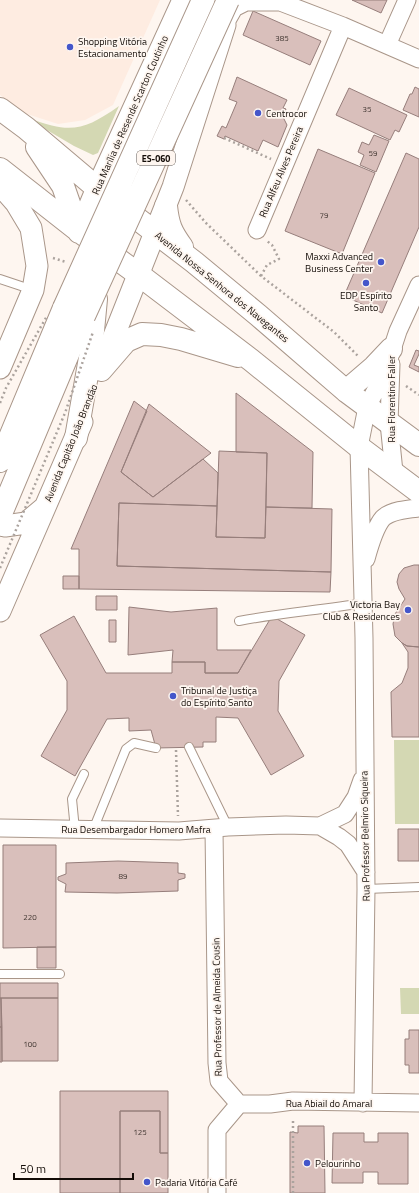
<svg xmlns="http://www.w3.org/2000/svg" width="419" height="1193" font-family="'Titillium Web',sans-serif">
	<rect width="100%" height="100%" fill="#fef6f0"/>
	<!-- built -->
	<path fill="#feece1" d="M0 0H160L113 105 85 120 58 124 24 113 0 95Z"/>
	<!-- green -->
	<path fill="#d4d8b3" d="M119 106 98 153 93 155 74 146 35 123 31 119C71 134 85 130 119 106Z
		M394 740H419V824H395Z
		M400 988H419V1014H401Z"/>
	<!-- building -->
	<path fill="#d9bfbb" stroke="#967e7b" d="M352 0H387L381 13Z
		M253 11 321 41 310 65 243 35Z
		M237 77 287 100 283 108 286 109 283 117 287 125 278 147 263 140 258 151 225 136 224 139 217 136 222 126 226 128 237 102 229 99Z
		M415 87 419 89V117L403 110 410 94H412Z
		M349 88 407 115 399 132 395 130 390 140 336 115Z
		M374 135 389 141 376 172 360 165 364 155 358 152 362 142 369 145Z
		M318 149 375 173 342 254 285 231Z
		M406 153 419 159V227L382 313 344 296Z
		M416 350 419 351V354L414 365 419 367V372L409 367Z
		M236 393 313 452 312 508 266 507 267 453 236 452Z
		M134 401 147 411 121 472 153 497 203 459 218 473 217 506 119 503 117 566 331 572 330 592 79 589V549H71Z
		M149 404 211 453 153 497 121 472Z
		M219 451 267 453 265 538 216 537Z
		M119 503 217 506 216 537 265 538 266 507 332 509 331 572 117 566Z
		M414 565H419V647L407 646 402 643 395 636 393 624 395 614 405 599 399 589 397 582 399 574 404 568Z
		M63 576H79V589H63Z
		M96 596H117V610H96Z
		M129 607 171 612 217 608V650H251L238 673H205V662H172L173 650 128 655Z
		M74 616 106 673H172V662H205V673H238L272 616 305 635 279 681 278 711 304 756 271 775 238 718 216 717V742H203V747L156 748 151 730 129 731V718L107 719 75 776 41 756 67 710V681L40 635Z
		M109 620H116V642H109Z
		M402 643 407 646 419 647V737H392L391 692 402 683 408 668V652Z
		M398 829H419V861H398Z
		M3 845H56V947L3 948Z
		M118 861 178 863V873L185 874V878L178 880V891L117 893 65 892 66 884 58 880V877L66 874V863Z
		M37 947H56V968H37Z
		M0 983H58V998H0Z
		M0 998H1L2 1027H0Z
		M1 998H58V1061H2Z
		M0 1027H2V1062H0Z
		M409 1030H419V1073H409V1065H405V1039H409Z
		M60 1091H168V1153H160V1111H120V1193H60Z
		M120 1111H160V1153H168V1193H120Z
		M298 1126H324L325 1193H290V1132L298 1133Z
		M333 1133H364V1142H378V1133H408V1184H378V1172H363V1183H332Z"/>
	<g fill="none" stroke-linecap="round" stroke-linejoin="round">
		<defs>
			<path id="service" d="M0 279 33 290
				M239 621C280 613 322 610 363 603
				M189 747 228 827
				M75 830 72 799 84 774
				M93 830 126 749 134 743 156 748
				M366 889 419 887
				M0 974H60"/>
			<path id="minor" d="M275 0 343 26 419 59
				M226 22 234 8 246 2H278
				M387 45 407 0
				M257 230 343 26
				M391 364 389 423 394 472
				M366 559C369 548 376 526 383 518 392 510 408 509 419 508
				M320 826 339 837 348 844 366 872
				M0 828 179 831 228 827 286 825 320 826 345 814 356 797 362 780
				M214 829 217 1063 219 1081 239 1104
				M363 1103 366 889 364 638 359 447 367 407 384 374 398 331 419 285
				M239 1104H270L293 1101 419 1103
				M217 1193V1130L239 1104"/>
			<path id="tertiary" d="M0 185 16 203 31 228 37 266 33 290 0 368
				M79 231 97 188 183 0
				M102 366 173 187 225 25
				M0 525 5 526 26 523 45 507
				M0 611 82 422"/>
			<path id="secondary" d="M0 109 26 128 97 188 194 262 258 315 346 391 419 445
				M37 147 63 186 79 232
				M0 169 79 231 138 274 251 360 359 447 419 492
				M166 206C168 225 171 232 182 247
				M101 370 126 341 142 334 161 335 181 339 238 356
				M346 391 374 367 391 349
				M76 438 91 352 96 299 94 293"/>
			<path id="primary" d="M0 461 64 308
				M0 516 84 316"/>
		</defs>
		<!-- service casing -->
		<use href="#service" stroke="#a99689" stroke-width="10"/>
		<!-- minor casing -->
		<use href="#minor" stroke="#a99689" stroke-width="19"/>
		<!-- tertiary casing -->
		<use href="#tertiary" stroke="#a99689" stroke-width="23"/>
		<!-- secondary casing -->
		<use href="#secondary" stroke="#a99689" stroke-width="24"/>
		<!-- primary casing -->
		<use href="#primary" stroke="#a99689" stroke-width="24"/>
		<!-- path -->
		<path stroke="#aba39e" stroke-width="2.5" stroke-dasharray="2 3" stroke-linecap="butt" d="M224 138 271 159
			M186 200 206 223 261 276 334 332 358 356
			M53 258 66 262
			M261 276 267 265 279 259 272 245 267 241
			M406 386 419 395
			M176 750 178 816
			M293 1193V1118"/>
		<!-- service -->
		<use href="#service" stroke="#fff" stroke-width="8"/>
		<!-- minor -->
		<use href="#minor" stroke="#fff" stroke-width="17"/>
		<!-- tertiary -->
		<use href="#tertiary" stroke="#fff" stroke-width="21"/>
		<!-- secondary -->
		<use href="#secondary" stroke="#fff" stroke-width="22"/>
		<!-- primary -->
		<use href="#primary" stroke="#fff" stroke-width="22"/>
		<defs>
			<path id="primary-bridge" d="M64 308 203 0
				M84 316 228 0"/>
		</defs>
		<!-- primary-bridge casing -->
		<use href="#primary-bridge" stroke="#a99689" stroke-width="24" stroke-linecap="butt"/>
		<!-- path-bridge -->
		<path stroke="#aba39e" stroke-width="2.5" stroke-dasharray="2 3" stroke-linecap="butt" d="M0 403 6 388 47 316
			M0 568 65 413 93 332"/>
		<!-- primary-bridge -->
		<use href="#primary-bridge" stroke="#fff" stroke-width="22"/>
	</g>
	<!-- markers -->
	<g fill="#4456ca" stroke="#fef6f0" stroke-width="1.5">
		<circle cx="70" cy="47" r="4"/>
		<circle cx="258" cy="113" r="4"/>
		<circle cx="381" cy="262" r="4"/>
		<circle cx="366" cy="283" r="4"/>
		<circle cx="408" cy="610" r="4"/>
		<circle cx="173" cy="696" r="4"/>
		<circle cx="307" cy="1163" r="4"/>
		<circle cx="147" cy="1182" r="4"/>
	</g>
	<g text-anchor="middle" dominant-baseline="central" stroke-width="3.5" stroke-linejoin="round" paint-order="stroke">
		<!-- number labels -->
		<g font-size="8" fill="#443934">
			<text x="282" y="38">385</text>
			<text x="367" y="109">35</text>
			<text x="373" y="153">59</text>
			<text x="324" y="215">79</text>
			<text x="123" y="876">89</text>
			<text x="30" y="917">220</text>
			<text x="30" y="1044">100</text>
			<text x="140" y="1132">125</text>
		</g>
		<!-- shield labels -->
		<rect fill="#fef6f0" stroke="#5a524d" stroke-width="1" x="137" y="151" width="38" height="14" rx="3"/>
		<g font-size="9" font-weight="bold" fill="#130c07">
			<text x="156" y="158">ES-060</text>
		</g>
		<!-- poi labels -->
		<g font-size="10" fill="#130c07" stroke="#fef6f0" text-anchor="start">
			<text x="78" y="41">Shopping Vitória<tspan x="78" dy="12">Estacionamento</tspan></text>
			<text x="266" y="113">Centrocor</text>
			<text x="373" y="256" text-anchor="end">Maxxi Advanced<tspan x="373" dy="12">Business Center</tspan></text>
			<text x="366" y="295" text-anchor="middle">EDP Espírito<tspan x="366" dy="12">Santo</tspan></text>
			<text x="400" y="604" text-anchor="end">Victoria Bay<tspan x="400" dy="12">Club &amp; Residences</tspan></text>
			<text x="181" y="690">Tribunal de Justiça<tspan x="181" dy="12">do Espírito Santo</tspan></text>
			<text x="315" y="1163">Pelourinho</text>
			<text x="155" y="1182">Padaria Vitória Café</text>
		</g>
		<!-- street labels -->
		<g font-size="10" fill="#130c07" stroke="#fef6f0">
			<text transform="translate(130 115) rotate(-66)">Rua Marília de Resende Scarton Coutinho</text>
			<text transform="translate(281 172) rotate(-67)">Rua Alfeu Alves Pereira</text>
			<text transform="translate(222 287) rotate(39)">Avenida Nossa Senhora dos Navegantes</text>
			<text transform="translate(391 399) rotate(-90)">Rua Florentino Faller</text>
			<text transform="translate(71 443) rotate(-68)">Avenida Capitão João Brandão</text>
			<text x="136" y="829">Rua Desembargador Homero Mafra</text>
			<text transform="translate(365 836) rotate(-91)">Rua Professor Belmiro Siqueira</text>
			<text transform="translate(217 1007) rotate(-91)">Rua Professor de Almeida Cousin</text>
			<text x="329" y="1103">Rua Abiail do Amaral</text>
		</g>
	</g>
	<!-- scale -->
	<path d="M14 1173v6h119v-6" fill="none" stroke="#130c07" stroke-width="2"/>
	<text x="20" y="1173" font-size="12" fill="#130c07" stroke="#fef6f0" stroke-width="3" paint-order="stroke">50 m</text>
</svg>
